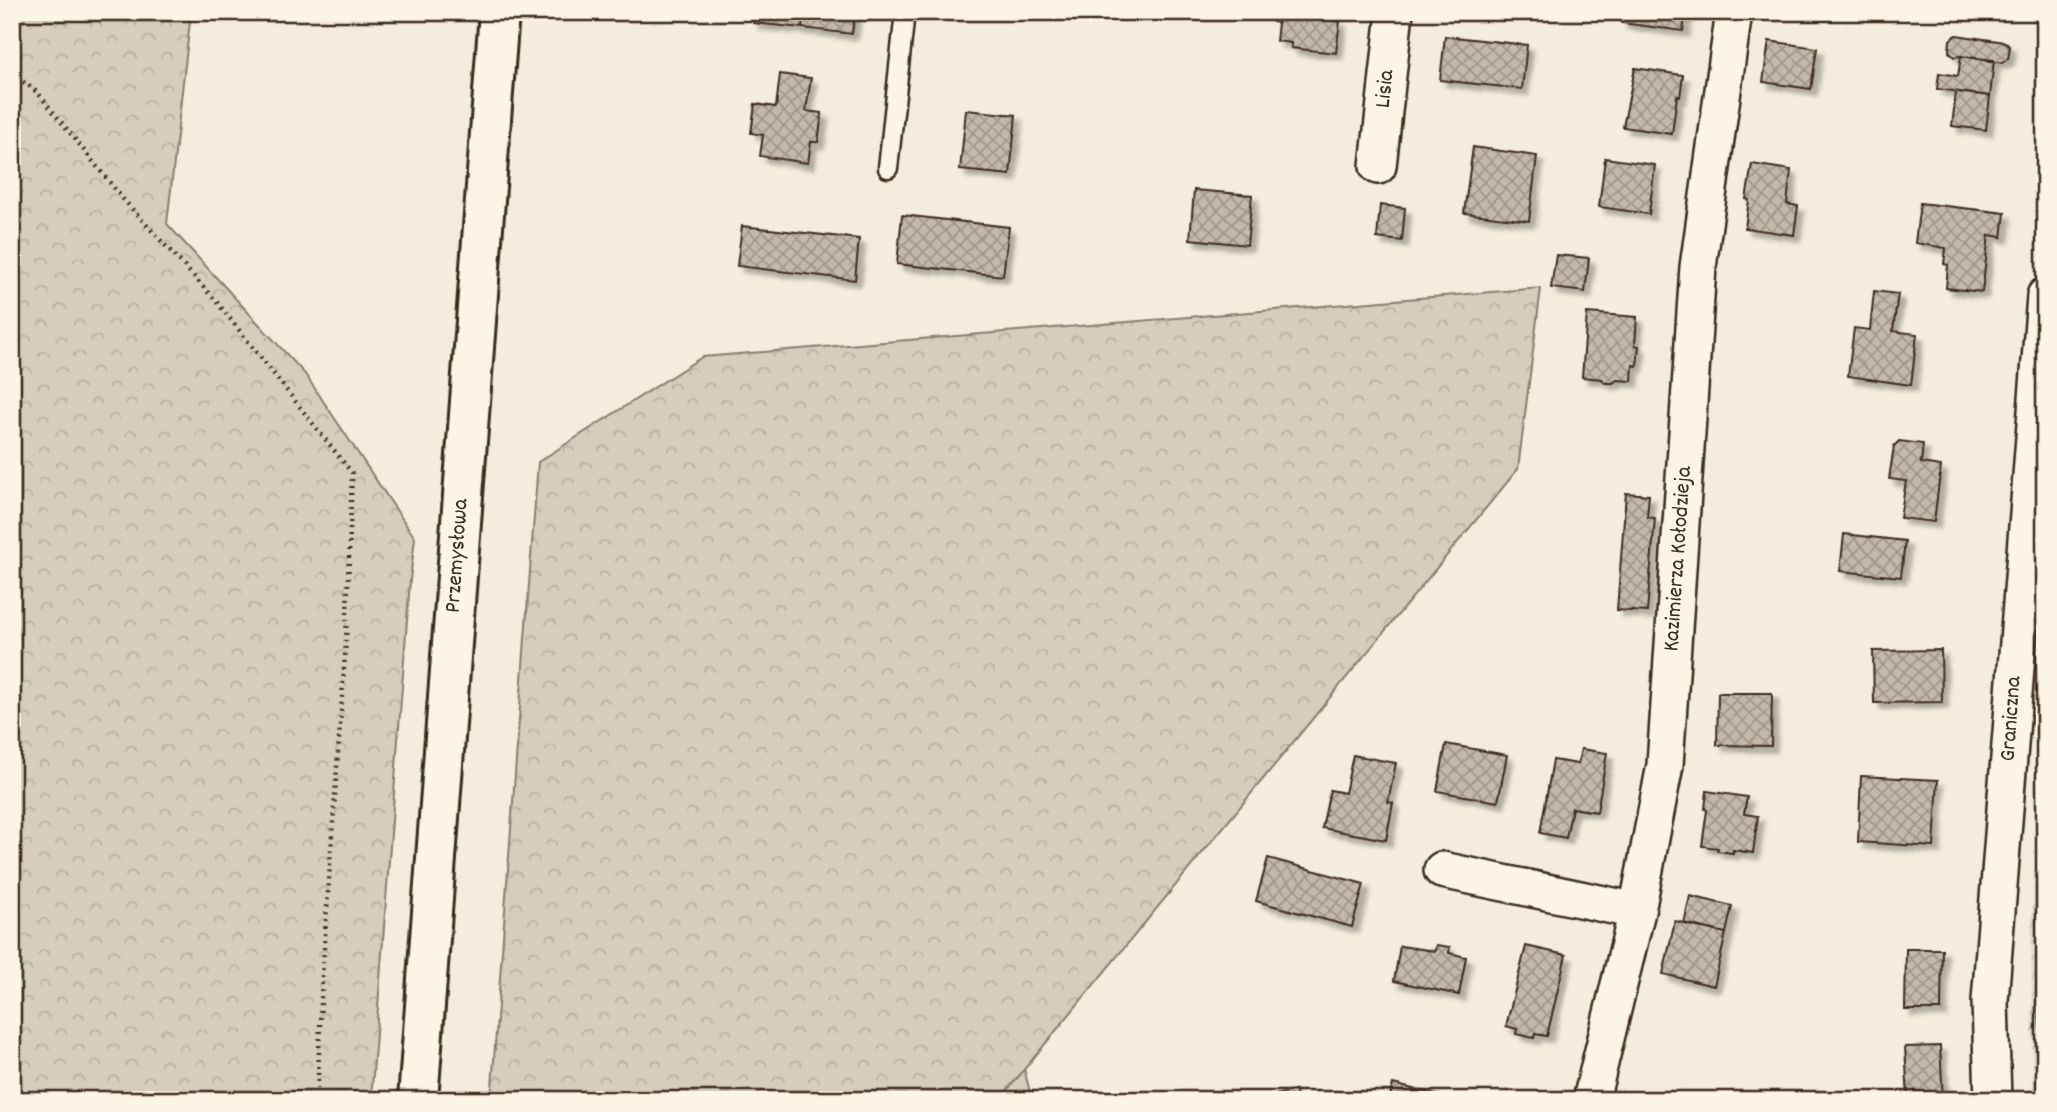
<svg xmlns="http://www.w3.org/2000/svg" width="2057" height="1112" font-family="Dekko,sans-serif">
	<defs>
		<pattern id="industrial-furrows" width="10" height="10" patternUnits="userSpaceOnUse" patternTransform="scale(1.75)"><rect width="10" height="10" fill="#e5ddce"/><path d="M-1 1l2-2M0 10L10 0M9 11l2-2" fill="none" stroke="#c5beb0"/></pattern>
		<pattern id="forest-crowns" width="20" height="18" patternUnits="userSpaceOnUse" patternTransform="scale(1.75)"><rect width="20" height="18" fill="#d6cdbd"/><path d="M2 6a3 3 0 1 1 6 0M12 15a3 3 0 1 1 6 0" fill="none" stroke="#b9b0a2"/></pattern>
		<pattern id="building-cross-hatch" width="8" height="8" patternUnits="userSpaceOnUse" patternTransform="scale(1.75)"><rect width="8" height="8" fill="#c3b9aa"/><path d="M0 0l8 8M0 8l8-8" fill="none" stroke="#a0978a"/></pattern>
		<filter id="shadow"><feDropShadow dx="6" dy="6" stdDeviation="2" flood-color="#0004"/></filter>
	</defs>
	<rect width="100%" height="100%" fill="#f4eddd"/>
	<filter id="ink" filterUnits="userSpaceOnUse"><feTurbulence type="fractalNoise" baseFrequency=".0143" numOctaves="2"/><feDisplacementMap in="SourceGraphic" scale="14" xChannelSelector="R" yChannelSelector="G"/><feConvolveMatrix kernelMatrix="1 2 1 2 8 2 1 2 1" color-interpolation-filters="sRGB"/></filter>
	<g filter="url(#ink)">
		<!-- industrial -->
		<path fill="url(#industrial-furrows)" d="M2045 710V1100H2033L2031 931Z"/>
		<!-- grass -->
		<path fill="#d6cdbd" stroke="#887c6e" stroke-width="2" d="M1024 1069 1032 1100H999Z"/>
		<!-- forest -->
		<path fill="url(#forest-crowns)" stroke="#887c6e" stroke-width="2" d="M12 12H191L167 224 305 374 415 538 410 580 371 1100H12Z
			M1541 288 1518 469 999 1100H491L538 462 702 357Z"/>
		<!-- building -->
		<path fill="url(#building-cross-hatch)" stroke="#3b2a1e" stroke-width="2" filter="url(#shadow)" d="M754 12H804L802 28 753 23Z
			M804 12H855L852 34 802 28Z
			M1274 12H1322V19L1340 21 1336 53 1291 48V43L1276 41 1278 23 1273 22Z
			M1623 12H1686L1683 31 1621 23Z
			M1956 35 2005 42 2010 47 2008 59 2002 63 1961 56 1954 57 1949 52 1950 40Z
			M1445 36 1527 45 1522 89 1440 80Z
			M1769 41 1817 48 1811 89 1763 82Z
			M1961 56 1994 60 1990 96 1937 89 1939 73 1958 76Z
			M1635 68 1683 75 1680 97 1677 96 1672 134 1623 127Z
			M780 74 811 78 806 111 822 113 818 142H811L808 163 760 156 763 135 751 133 755 104 776 107Z
			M1956 92 1990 96 1986 130 1952 126Z
			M966 110 1016 115 1010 175 960 170Z
			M1473 147 1537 156 1529 221 1464 213Z
			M1605 158 1655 165 1649 214 1599 207Z
			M1752 164 1791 170 1787 204 1798 206 1794 235 1745 228 1749 200 1746 199Z
			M1194 190 1252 195 1247 245 1190 239Z
			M1920 203 2005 213 2002 237 1989 235 1982 292 1946 288 1948 265 1944 264 1946 248 1915 243Z
			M1380 205 1405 208 1402 241 1377 238Z
			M902 215 1009 227 1003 276 897 264Z
			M742 226 859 239 855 280 737 266Z
			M1556 255 1589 258 1585 292 1551 288Z
			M1874 291 1898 294 1893 331 1917 334 1911 385 1848 376 1854 328 1870 330Z
			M1587 313 1637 317 1635 345 1639 346 1637 366 1633 365 1632 381 1617 380 1613 383H1605L1602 379 1582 377Z
			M1899 441 1923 444 1921 463 1941 466 1934 522 1900 518 1906 481 1889 479 1894 446Z
			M1626 493 1649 495 1647 517 1655 518 1647 612 1617 610Z
			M1844 534 1905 541 1901 577 1840 571Z
			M1941 650 1942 702 1874 703 1873 651Z
			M1718 693H1772L1771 746 1717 745Z
			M1446 744 1507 755 1498 802 1437 791Z
			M1581 749 1607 753 1597 812 1572 808 1566 838 1540 833 1553 760 1578 764Z
			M1353 755 1396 763 1388 802 1393 803 1386 840 1322 828 1330 790 1345 793Z
			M1861 776 1938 780 1934 847 1858 842Z
			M1707 791 1747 797 1744 814 1758 816 1753 853 1733 850V853L1717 851 1718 848 1702 846 1707 810 1705 809Z
			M1268 858 1364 884 1352 927 1256 901Z
			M1690 896 1732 906 1726 933 1684 924Z
			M1675 921 1726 933 1714 986 1663 974Z
			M1436 945 1450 947 1449 953 1466 957 1459 995 1394 981 1400 946 1435 951Z
			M1526 946 1566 955 1547 1036 1535 1034 1534 1038 1516 1034 1517 1029 1506 1026Z
			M1906 949H1942L1941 1010H1905Z
			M2045 989V1048H2042L2037 990Z
			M1940 1046 1943 1100H1908L1905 1047Z
			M1393 1084 1457 1100H1389Z
			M1295 1090 1298 1100H1256Z"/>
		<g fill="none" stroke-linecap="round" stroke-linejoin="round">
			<defs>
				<path id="lane" d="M888 168 905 12"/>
				<path id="street" d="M1378 166 1395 12
					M1442 870 1637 911
					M1591 1100 1637 911 1665 765 1698 267 1734 12
					M1993 1100 1990 1001 2045 296"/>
				<path id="secondary" d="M418 1100 499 12"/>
			</defs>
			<!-- lane casing -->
			<use href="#lane" stroke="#3b2a1e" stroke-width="23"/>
			<!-- street casing -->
			<use href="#street" stroke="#3b2a1e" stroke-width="40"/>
			<!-- secondary casing -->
			<use href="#secondary" stroke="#3b2a1e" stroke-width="44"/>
			<!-- path -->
			<path stroke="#3b2a1e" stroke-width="4.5" stroke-dasharray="2 5" stroke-linecap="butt" d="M12 73 38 93 123 199 216 301 352 473 346 641 322 977 317 1100"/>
			<!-- lane -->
			<use href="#lane" stroke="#fcf5e5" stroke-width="18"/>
			<!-- street -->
			<use href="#street" stroke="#fcf5e5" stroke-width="35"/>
			<!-- secondary -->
			<use href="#secondary" stroke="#fcf5e5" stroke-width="38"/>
		</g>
	</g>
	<g text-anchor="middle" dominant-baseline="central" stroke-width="5" stroke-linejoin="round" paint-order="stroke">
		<!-- street labels -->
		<g font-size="23" fill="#3b2a1e" stroke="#fcf5e5">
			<text transform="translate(1386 89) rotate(-84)">Lisia</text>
			<text transform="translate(458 556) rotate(-86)">Przemysłowa</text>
			<text transform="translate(1679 559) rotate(-86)">Kazimierza Kołodzieja</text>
			<text transform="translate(2012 719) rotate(-86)">Graniczna</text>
		</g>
	</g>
	<!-- margin -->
	<rect width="2057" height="1112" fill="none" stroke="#fcf5e5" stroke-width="42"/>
	<rect x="21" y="21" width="2015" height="1070" fill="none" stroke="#3b2a1e" stroke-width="2.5" filter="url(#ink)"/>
</svg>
